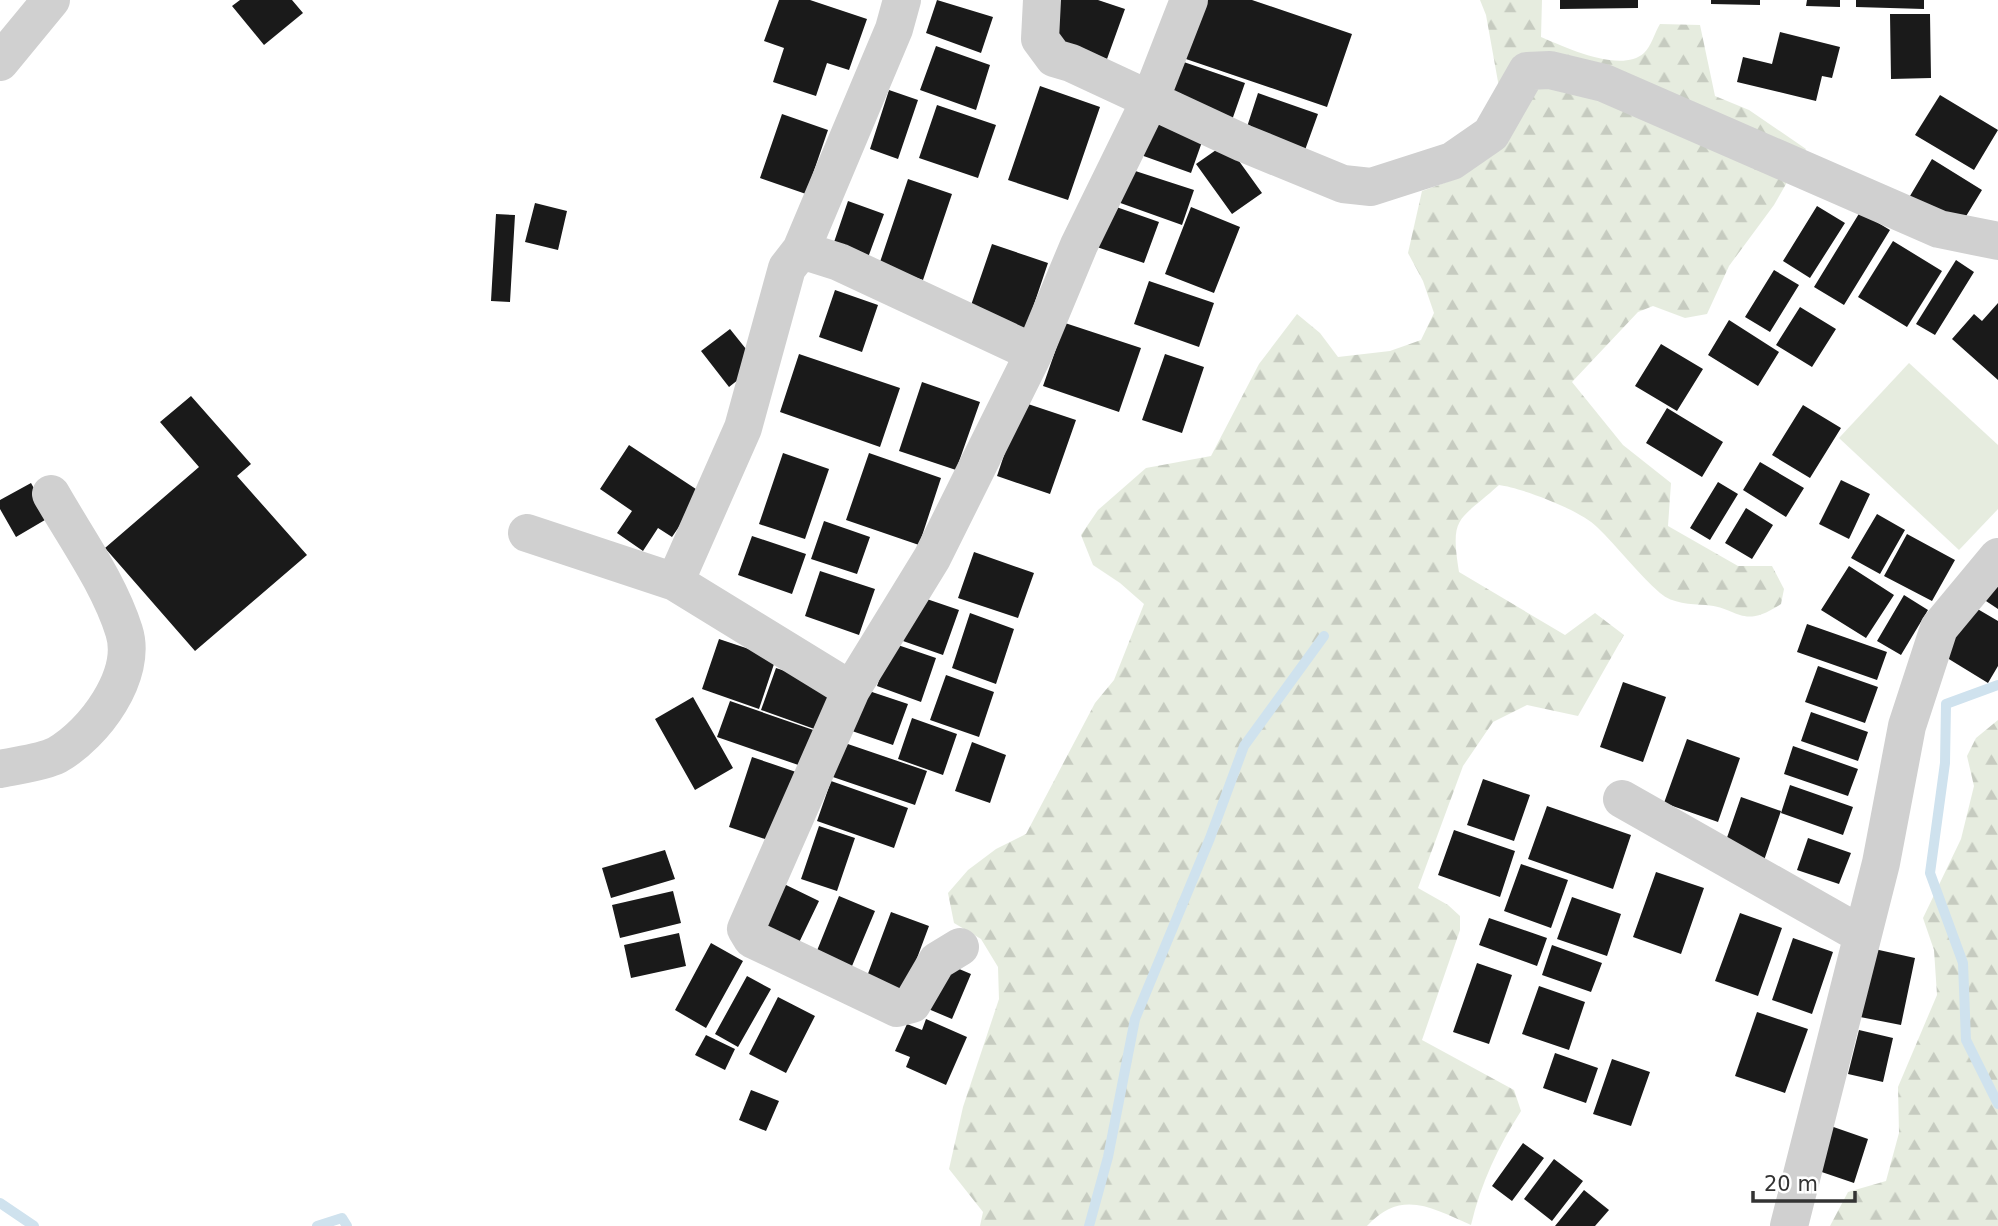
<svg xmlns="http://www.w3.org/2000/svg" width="1998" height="1226" font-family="'DejaVu Sans',sans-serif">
	<defs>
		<pattern id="forest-firs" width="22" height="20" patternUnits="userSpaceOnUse" patternTransform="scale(1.75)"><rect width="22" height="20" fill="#e6ecdf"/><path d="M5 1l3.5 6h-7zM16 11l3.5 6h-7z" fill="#c6cbc0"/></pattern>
	</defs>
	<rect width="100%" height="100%" fill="#fff"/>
	<!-- forest -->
	<path fill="url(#forest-firs)" d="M1480 0H1542L1541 37C1565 47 1621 74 1644 53 1651 47 1655 32 1660 24L1700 25 1715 96 1749 110 1806 149 1774 205 1729 266 1707 314 1685 318 1653 306 1638 312 1572 382 1623 445 1671 483 1668 526 1738 566H1772L1784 589 1781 604C1741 630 1740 608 1706 605 1690 604 1673 604 1660 593 1637 573 1618 547 1597 527 1580 510 1522 488 1499 485 1458 522 1450 515 1459 572L1565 635 1595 613 1624 635 1578 716 1527 705 1493 722 1463 766 1418 888 1448 905 1460 916V930L1422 1040 1514 1090 1521 1111C1498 1147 1481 1183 1471 1225 1433 1209 1402 1188 1367 1226H980L983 1212 949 1169 963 1107 999 999 998 967 981 939 954 923 948 893 968 870 996 849 1026 834 1095 703 1114 680 1144 604 1120 583 1093 565 1081 535 1098 510 1146 468 1211 456 1259 364 1297 314 1320 333 1338 357 1390 351 1421 340 1434 313 1423 281 1408 253 1422 191 1450 181 1502 104 1486 15Z
		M1998 720V1226H1830L1848 1192 1886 1181 1899 1133 1898 1087 1937 995 1934 950 1923 918 1961 839 1974 786 1967 756 1976 738Z"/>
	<!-- pitch -->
	<path fill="#e6ecdf" d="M1909 363 1998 445V509L1959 550 1839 438Z"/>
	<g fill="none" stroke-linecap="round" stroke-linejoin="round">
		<!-- stream -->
		<path stroke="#cfe2ee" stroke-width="10" d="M1998 685 1946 704 1945 763 1930 873 1963 963 1966 1040 1998 1104
			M0 1203 34 1226
			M317 1226 342 1218 347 1226
			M1089 1226 1108 1157 1135 1019 1210 838 1244 746 1324 636"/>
	</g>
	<!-- building -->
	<path fill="#1a1a1a" d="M240 0H292L303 13 264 45 232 6Z
		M779 0H810L867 19 849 70 827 63 816 96 773 82 784 48 764 41Z
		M937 0 993 17 981 53 926 33Z
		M1055 0H1098L1125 9 1107 59 1043 37Z
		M1203 0H1252L1352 34 1327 107 1183 58Z
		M1560 0H1638V8L1560 9Z
		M1711 0H1760V5L1711 4Z
		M1807 0H1840V7L1806 6Z
		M1856 0H1924V9L1856 7Z
		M1890 14H1930L1931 78 1891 79Z
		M1780 32 1840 47 1832 78 1822 76 1816 101 1737 82 1743 57 1772 64Z
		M936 46 990 65 976 110 920 90Z
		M1175 59 1245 83 1231 123 1161 99Z
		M1040 86 1100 107 1068 200 1008 180Z
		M889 90 918 100 898 159 870 149Z
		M1258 93 1318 114 1305 150 1246 130Z
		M1940 95 1998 130 1974 170 1915 135Z
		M937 105 996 125 978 178 919 158Z
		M782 114 828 130 806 194 760 178Z
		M1149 121 1203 139 1191 173 1138 154Z
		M1226 143 1262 193 1232 214 1196 164Z
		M1932 159 1982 190 1957 231 1907 201Z
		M1123 167 1194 190 1182 225 1112 200Z
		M908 179 952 194 923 280 879 265Z
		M848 201 884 214 866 263 831 251Z
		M535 203 567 211 558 250 525 242Z
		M1105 203 1159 222 1144 263 1091 245Z
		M1817 206 1845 223 1810 278 1783 261Z
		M1191 207 1240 227 1214 293 1165 274Z
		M1860 212 1890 230 1844 305 1814 287Z
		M496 214 515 215 510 302 491 301Z
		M1893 241 1942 271 1907 327 1858 297Z
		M992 244 1048 263 1024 334 968 314Z
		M1956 260 1974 272 1935 335 1916 324Z
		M1774 270 1799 285 1770 332 1745 317Z
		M1149 281 1214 303 1199 347 1134 324Z
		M835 290 878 305 862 352 819 337Z
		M1998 303V380L1952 339 1974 314 1982 321Z
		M1800 307 1836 329 1812 367 1776 345Z
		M1729 320 1779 352 1758 386 1708 355Z
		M1065 323 1141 348 1119 412 1043 386Z
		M730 329 758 364 729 387 701 351Z
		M1661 344 1703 369 1677 411 1635 386Z
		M799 354 900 388 880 447 780 412Z
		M1165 354 1204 367 1182 433 1142 420Z
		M922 382 980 402 956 470 899 451Z
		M191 396 251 464 237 476 307 555 195 651 105 548 199 467 160 422Z
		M1022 402 1076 420 1050 494 997 476Z
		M1803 405 1841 428 1810 478 1772 455Z
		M1667 408 1723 442 1702 477 1646 443Z
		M629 445 702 493 672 537 658 528 643 551 617 533 632 511 600 489Z
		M783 453 829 469 805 539 759 524Z
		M869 453 941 478 919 545 846 520Z
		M1760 462 1804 488 1786 517 1743 490Z
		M1841 480 1870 494 1849 539 1819 524Z
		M1718 482 1738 494 1710 540 1690 528Z
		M31 483 50 517 16 537 0 509V500Z
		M1746 508 1773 525 1752 559 1725 543Z
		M1877 514 1905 530 1880 574 1851 558Z
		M824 521 870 537 857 574 811 559Z
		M1907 534 1955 560 1932 601 1884 576Z
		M752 536 806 554 792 594 738 575Z
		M974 552 1034 573 1018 618 958 598Z
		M1849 566 1894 595 1866 638 1821 610Z
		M820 571 875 589 859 635 805 616Z
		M1998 574V609L1983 599Z
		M1904 595 1928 610 1901 655 1877 641Z
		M918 596 959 610 943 655 903 641Z
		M1969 604 1998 621V666L1988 683 1939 653Z
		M970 613 1014 629 996 684 952 668Z
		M1807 624 1887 652 1877 680 1797 652Z
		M719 639 776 658 759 709 702 689Z
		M892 643 936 658 921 702 877 686Z
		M1818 666 1878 687 1865 723 1805 702Z
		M776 668 834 687 820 731 761 710Z
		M946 675 994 692 979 737 930 720Z
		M1623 682 1666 697 1643 762 1600 747Z
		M866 690 908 704 893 745 852 731Z
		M693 697 733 768 695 790 655 719Z
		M730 701 822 733 810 769 717 737Z
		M1811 712 1868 732 1858 761 1801 741Z
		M912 718 957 734 943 775 898 759Z
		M1687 739 1740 758 1718 822 1664 803Z
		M839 741 927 771 915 805 827 775Z
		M972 742 1006 755 990 803 955 791Z
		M1793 746 1858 769 1848 796 1784 774Z
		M752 757 796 772 771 841 729 827Z
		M1483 779 1530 795 1514 841 1467 825Z
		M831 781 908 808 894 848 817 821Z
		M1790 785 1853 807 1843 835 1781 813Z
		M1741 797 1781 811 1761 869 1721 855Z
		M1547 806 1631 835 1613 889 1528 859Z
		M819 826 855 838 837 891 801 879Z
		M1454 830 1515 851 1500 897 1438 875Z
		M1808 838 1851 853 1839 884 1797 870Z
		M665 850 675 879 611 898 602 868Z
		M1521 864 1568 880 1551 928 1504 911Z
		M1656 872 1704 888 1681 954 1633 937Z
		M784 884 819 901 795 951 760 935Z
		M673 891 681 923 620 938 612 905Z
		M839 896 875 911 847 978 812 963Z
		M1572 897 1621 914 1607 956 1557 939Z
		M891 912 929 926 904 993 866 979Z
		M1740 913 1782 928 1758 996 1715 981Z
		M1489 918 1547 938 1537 966 1479 945Z
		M679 933 686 966 631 978 624 945Z
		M1793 938 1833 952 1812 1014 1772 1000Z
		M711 943 743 961 706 1028 675 1010Z
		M1552 945 1602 963 1591 992 1542 975Z
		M1870 948 1915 958 1901 1025 1855 1016Z
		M945 963 971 974 952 1019 926 1008Z
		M1477 963 1512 975 1489 1044 1453 1032Z
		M747 976 771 989 738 1047 715 1034Z
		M1539 986 1585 1002 1569 1050 1522 1034Z
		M778 997 815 1016 786 1073 749 1054Z
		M1757 1012 1808 1029 1785 1093 1735 1076Z
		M926 1019 967 1037 946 1085 906 1067 910 1057 895 1051 907 1024 922 1030Z
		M1859 1030 1893 1038 1883 1082 1848 1074Z
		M706 1035 735 1049 725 1070 695 1055Z
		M1555 1053 1598 1068 1586 1103 1543 1088Z
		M1612 1059 1650 1072 1631 1126 1593 1114Z
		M751 1090 779 1101 766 1131 739 1120Z
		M1822 1123 1868 1139 1854 1183 1807 1167Z
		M1523 1143 1544 1158 1512 1201 1492 1186Z
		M1554 1159 1583 1181 1552 1221 1524 1199Z
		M1584 1190 1609 1210 1595 1226H1555Z"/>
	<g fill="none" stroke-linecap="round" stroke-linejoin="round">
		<!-- minor -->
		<path stroke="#d0d0d0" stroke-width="38" d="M1042 0 1040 39 1054 58 1071 63 1243 143 1343 184 1371 187 1452 161 1491 134 1527 71 1550 70 1604 83 1939 229 1998 241
			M0 62 51 0
			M801 250 839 262 1034 353
			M527 533 675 582 851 690
			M675 582 743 428 787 268 801 250 894 29 902 0
			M0 769C17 765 41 763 57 755 94 734 138 675 124 631 109 583 76 538 51 494
			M1622 799 1862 935
			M960 947 937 961 912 1004 897 1008 752 939 746 929 851 690 932 558 1034 353 1079 245 1150 100 1189 0
			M1789 1226 1881 863 1907 726 1939 628 1998 557"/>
	</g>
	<!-- scale -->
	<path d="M1753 1191v10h102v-10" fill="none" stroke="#333333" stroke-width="3.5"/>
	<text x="1764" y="1191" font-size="21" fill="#333333" stroke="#ffffff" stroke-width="5" paint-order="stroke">20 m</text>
</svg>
